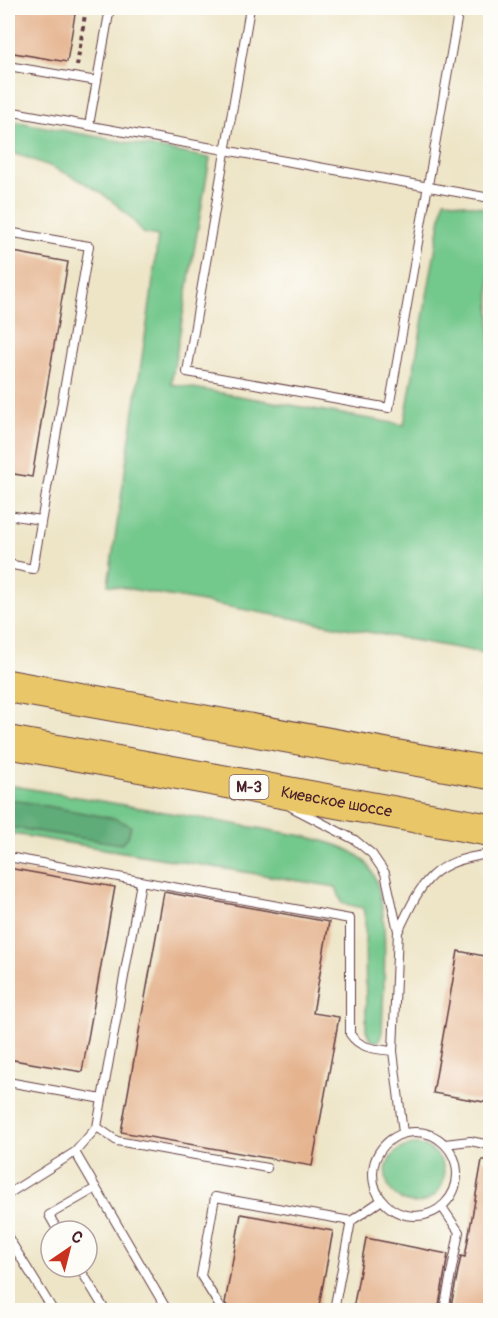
<svg xmlns="http://www.w3.org/2000/svg" width="498" height="1318" font-family="Pangolin,sans-serif">
	<rect width="100%" height="100%" fill="#fdfcf7"/>
	<filter id="ink" filterUnits="userSpaceOnUse"><feTurbulence type="fractalNoise" baseFrequency=".0167" numOctaves="2"/><feDisplacementMap in="SourceGraphic" scale="12" xChannelSelector="R" yChannelSelector="G"/><feConvolveMatrix kernelMatrix="1 2 1 2 8 2 1 2 1" color-interpolation-filters="sRGB"/></filter>
	<filter id="wash" filterUnits="userSpaceOnUse"><feTurbulence type="fractalNoise" baseFrequency=".008" numOctaves="4" result="noise"/><feDisplacementMap in="SourceGraphic" scale="24" xChannelSelector="R" yChannelSelector="G"/><feGaussianBlur stdDeviation="1.35" result="paint"/><feColorMatrix in="noise" values="0 0 0 0 0 0 0 0 0 0 0 0 0 0 0 0 0 1.4 0 .05"/><feComposite in="paint" operator="in"/></filter>
	<g filter="url(#wash)">
		<rect width="100%" height="100%" fill="#eee5c7"/>
		<!-- green -->
		<path fill="#73c88c" stroke="#5e745c" stroke-width="1.5" d="M8 120 210 158 171 384 404 425 444 200 490 209V654L108 585 151 297 158 236 143 233C114 191 55 165 8 152Z
			M8 785 304 836C325 842 352 846 367 864 393 895 383 991 382 1032L379 1041 374 1042 369 1037 366 1030 365 919 363 908 342 903 336 887 8 833Z
			M386 1174a29 29 0 1 1 58 0a29 29 0 1 1-58 0Z"/>
		<!-- forest -->
		<path fill="#5eac78" stroke="#546652" stroke-width="1.5" d="M8 799 117 819 131 826 128 837 121 844 8 827Z"/>
		<g id="blocks">
			<!-- building -->
			<path fill="#e5b48f" d="M8 8H76L67 62 8 52Z
				M8 251 68 262 32 477 8 473Z
				M8 868 115 887 82 1072 8 1059Z
				M164 892 329 922 313 1013 339 1017 312 1166 121 1132Z
				M458 951 490 957V1103L433 1093Z
				M482 1160H490V1311H450L461 1256 465 1257Z
				M241 1214 333 1231 318 1311H246L228 1307 225 1303Z
				M366 1238 448 1254 438 1311H361L353 1309Z"/>
		</g>
	</g>
	<g filter="url(#ink)">
		<use href="#blocks" fill-opacity="0" stroke="#633d42" stroke-width="1.5"/>
		<g fill="none" stroke-linecap="round" stroke-linejoin="round">
			<defs>
				<path id="lane" d="M250 8 187 372 389 408 459 8
					M8 66 97 81
					M8 111 490 198
					M89 125 110 8
					M8 232 89 246 33 569 8 564
					M8 515 41 520
					M291 807 355 840 372 854 385 873 398 931 393 1051 403 1133
					M8 857 350 919V1034C360 1049 376 1049 393 1051
					M141 882 97 1127 117 1141 267 1168
					M399 930C423 880 431 862 490 854
					M8 1082 102 1099
					M373 1174a42 42 0 1 1 84 0a42 42 0 1 1-84 0Z
					M445 1144 470 1141 490 1145
					M75 1152 167 1310
					M8 1194 75 1152 97 1127
					M442 1207 459 1232 444 1310
					M58 1231 49 1215 96 1188
					M8 1237 53 1310
					M79 1267 105 1310
					M222 1310 201 1276 215 1197 351 1221 382 1200
					M334 1310 351 1221"/>
				<g id="highway">
					<path d="M8 686 490 773"/>
					<path id="s1" d="M8 742 490 830"/>
				</g>
			</defs>
			<!-- lane casing -->
			<use href="#lane" stroke="#633d42" stroke-width="10"/>
			<!-- highway casing -->
			<use href="#highway" stroke="#633d42" stroke-width="34"/>
			<!-- path -->
			<path stroke="#633d42" stroke-width="4" stroke-dasharray="4.5 4.5" stroke-linecap="butt" d="M77 66 86 8"/>
			<!-- lane -->
			<use href="#lane" stroke="#fff" stroke-width="8"/>
			<!-- highway -->
			<use href="#highway" stroke="#e9c769" stroke-width="32"/>
		</g>
	</g>
	<g text-anchor="middle" dominant-baseline="central" stroke-width="5" stroke-linejoin="round" paint-order="stroke">
		<!-- shield labels -->
		<rect fill="#fdfcf7" stroke="#806168" stroke-width="1.5" x="229.5" y="775" width="39" height="24" rx="4.5"/>
		<g font-size="15" font-weight="bold" fill="#4a1f2b">
			<text x="249" y="787">М-3</text>
		</g>
		<!-- street labels -->
		<g font-size="16" fill="#4a1f2b" stroke="#fdfcf7">
			<text stroke="none"><textPath href="#s1" startOffset="334">Киевское шоссе</textPath></text>
		</g>
	</g>
	<!-- margin -->
	<rect width="498" height="1318" fill="none" stroke="#fdfcf7" stroke-width="30"/>
	<!-- north arrow -->
	<g transform="translate(69 1249) rotate(35)"><circle r="28" fill="#fdfcf7" stroke="#b5a4a5" stroke-width="1.5"/>
	<path d="M0-4.5L10 22L0 15L-10 22Z" fill="#c8321e"/>
	<text y="-9" font-size="16" font-weight="bold" text-anchor="middle" fill="#4a1f2b">С</text>
	</g>
</svg>
